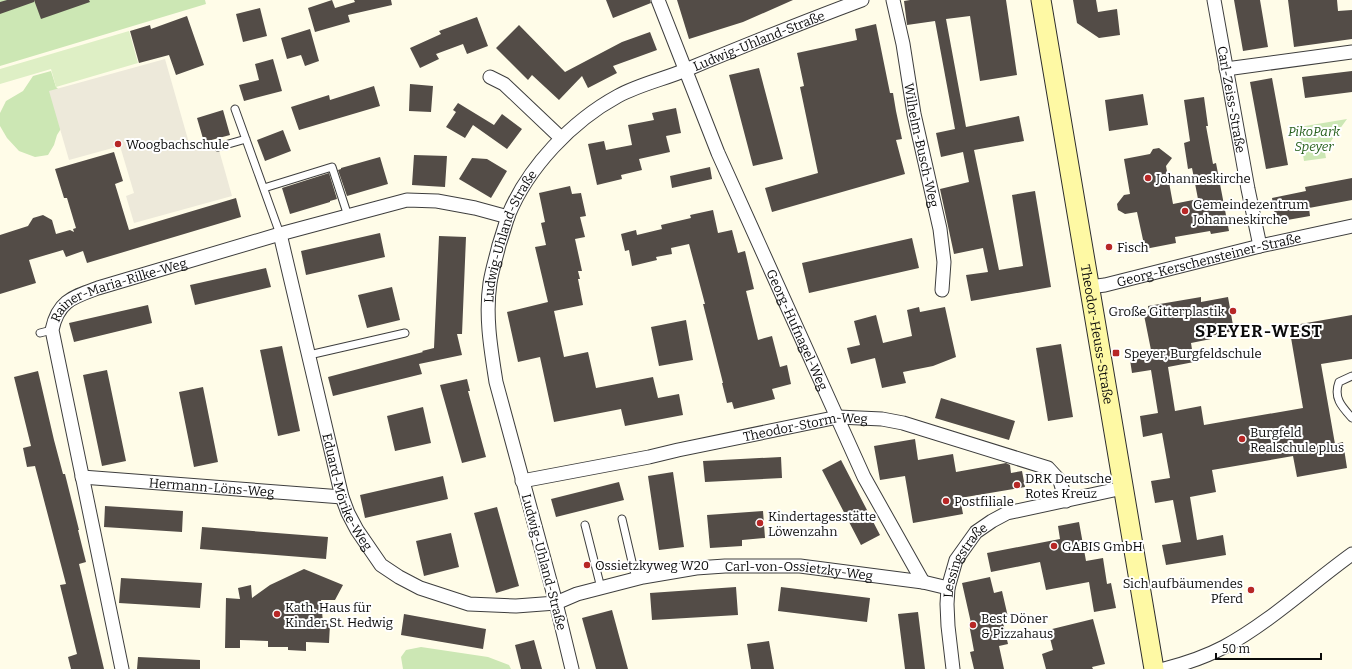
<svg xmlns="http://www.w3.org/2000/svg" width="1352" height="669" font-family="Bitter,serif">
	<rect width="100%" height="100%" fill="#fffce8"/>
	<!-- green -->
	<path fill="#cce7b4" d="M0 0H205L206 4 0 66Z
		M51 71 56 87 66 96 62 127 57 135 54 145 48 155 35 157 19 151 7 138 0 126V113L6 101 23 91 33 76Z
		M1347 119 1331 141V146L1324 147 1326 158 1304 161 1299 127Z
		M421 647 488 657 509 665 511 669H403L401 657 406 650Z"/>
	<!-- pitch -->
	<path fill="#deefc5" d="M129 31 138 63 56 87 51 69 0 84V69Z"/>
	<!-- plaza -->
	<path fill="#ede9da" d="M165 59 191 150 217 143 232 196 134 223 126 196 134 193 120 146 69 160 49 91Z"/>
	<!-- building -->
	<path fill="#534c47" d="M7 0H34V2L0 14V2Z
		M34 0H89L90 2 41 19Z
		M332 0 335 8 355 2 354 0H391L392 5 348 15 350 22 315 32 308 8Z
		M606 0H650L651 3 613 18Z
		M677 0H793L743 22 689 39Z
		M910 0H1006L1017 75 980 81 970 16 946 19 966 127 1019 116 1024 141 974 150 999 270 1023 266 1012 195 1035 191 1051 287 971 301 966 275 988 272 983 248 954 254 940 189 969 182 963 152 941 157 936 133 955 129 935 21 907 25 904 1Z
		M1073 0H1096L1098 12 1117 9 1120 35 1099 38 1077 23Z
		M1234 0H1260L1268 47 1243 51Z
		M1288 0H1337L1338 11 1352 10V39L1294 47Z
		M260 8 267 36 243 42 236 14Z
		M187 16 204 65 176 75 169 55 139 63 130 31 150 25 151 29Z
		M477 17 488 46 467 54 463 44 436 54 439 59 420 68 410 48 441 34 439 31Z
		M876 24 890 93H893L896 111 902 139 896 140 905 174 772 212 765 188 818 173 800 87 804 86 797 53 857 40 855 29Z
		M519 25 565 72 622 42 650 32 657 50 613 66 617 73 588 88 582 76 559 100 532 75 528 80 496 48Z
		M310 29 319 61 305 66 301 55 287 59 281 38Z
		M273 59 282 91 244 101 239 85 259 80 255 64Z
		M759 68 783 159 753 166 729 75Z
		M1352 71V92L1305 98 1302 77Z
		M1272 78 1288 165 1266 169 1250 82Z
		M410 84 433 86 431 112 409 111Z
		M374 86 380 106 299 130 291 107 329 95 330 100Z
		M1143 94 1148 125 1109 131 1105 100Z
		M1204 97 1208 126H1206L1213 164 1216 163 1229 231 1211 234 1210 231 1175 237 1176 243 1145 249 1137 212 1125 214 1118 210 1117 204 1124 195 1130 194 1124 159 1150 154 1153 149 1159 148 1172 158 1166 166 1173 204 1198 199 1192 168 1188 169 1184 143 1190 141 1184 100Z
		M458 103 494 125 502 114 522 129 507 149 473 125 465 138 446 127 456 112 453 110Z
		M676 108 681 133 666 136 670 152 639 159 642 170 621 175 622 179 597 185 588 144 604 141 606 150 632 145 628 125 654 120 652 113Z
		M223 110 230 135 204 142 197 118Z
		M283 130 291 151 265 161 257 140Z
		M114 152 123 181 115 184 129 230 236 198 241 217 87 263 83 251 66 257 63 250 29 260 36 283 0 294V235L28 226 33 218 43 215 52 220 56 234 70 230 74 232 73 229 76 228 67 198H64L55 169Z
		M414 155 447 156 445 187 412 185Z
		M380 157 388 184 347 196 338 170 341 169V168Z
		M472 158 487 159 507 171 491 198 459 179Z
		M710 167 712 179 672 188 670 176Z
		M329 173 337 199 330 201V202L290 214 282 188Z
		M1352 178V200L1309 208 1310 216 1276 222 1272 198 1306 191 1305 187Z
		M570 186 572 194 581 193 586 216 580 217 585 237 575 239 582 271H578L580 279H578L583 305 554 311 564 357 588 352 596 388 653 377 658 398 679 394 683 415 625 426 621 409 554 422 540 357 518 362 507 312 548 302 535 247 546 245 541 223 545 222 539 193Z
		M713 210 718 233 732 230 738 253 745 251 754 289 746 291 758 340 772 336 780 367 787 365 791 384 772 389 775 399 734 409 732 402 727 403 722 383H723L703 304H705L689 244 671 248 672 254 656 257 657 260 632 266 629 250 625 251 621 234 636 230 637 235 662 229 661 225 691 218 690 215Z
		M380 233 385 257 306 275 301 251Z
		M439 236 466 237 462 334H457L462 355 419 364 422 374 333 396 328 377 423 352 422 351 434 348Z
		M912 238 919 268 809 293 802 263Z
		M266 268 271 287 195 305 190 285Z
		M392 287 400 320 367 328 358 295Z
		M1201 297V302L1228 297 1234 331 1210 336 1211 339 1191 343 1194 362 1168 367 1175 411 1201 406 1204 425 1303 408 1289 326 1352 315V359L1321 364 1335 444 1343 442 1347 468 1297 477 1293 456 1212 470 1216 492 1190 497 1197 540 1223 535 1226 555 1166 565 1162 545 1181 542 1173 500 1155 503 1151 481 1170 478 1162 433 1143 437 1140 416 1158 413 1151 370 1132 373 1129 353 1151 350 1144 315 1149 314 1148 306Z
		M148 305 152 323 74 342 69 323Z
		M919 307 920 312 945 307 956 357 933 366 903 372 906 383 882 388 875 358 851 364 847 348 860 345 854 321 876 315 883 343 912 336 907 310Z
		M686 320 693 360 659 366 651 327Z
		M1061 344 1073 417 1048 421 1036 348Z
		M282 346 300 431 278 436 260 350Z
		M107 370 126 461 102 466 83 375Z
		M38 371 54 440 63 474H65L79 530H78L86 562 79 564 104 669H71L68 657 77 654 60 585 66 584 35 466 27 467 23 448 31 446 14 377Z
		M467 379 470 391H468L486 457 462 463 440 385Z
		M203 387 218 462 194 467 179 392Z
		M941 398 1015 421 1009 440 935 418Z
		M423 407 431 443 395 451 387 416Z
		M915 439 918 460 953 454 956 472 1006 463 1010 465 1011 473 1022 471 1025 487 960 498 963 514 913 523 905 476 880 480 874 446Z
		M781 457 782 478 705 482 703 461Z
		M841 460 880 535 861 545 822 470Z
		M673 472 684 547 659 550 648 476Z
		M443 476 448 499 365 518 360 495Z
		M619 482 624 500 556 517 551 499Z
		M105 506 183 511 182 532 104 527Z
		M497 507 519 586 496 593 474 513Z
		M763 511 765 538 742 540V546L710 548 707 515Z
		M1079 522 1086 561 1103 558 1107 584 1111 583 1116 608 1094 612 1089 582 1046 590 1040 562 991 572 987 553 1060 539 1058 526Z
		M202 527 328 537 326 559 200 549Z
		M451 533 459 567 424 576 416 541Z
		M304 569 343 585 335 600H321L323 623 330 624 329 643 306 642V651L288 650V647H268V641L240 640V648H225L226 598 240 599 238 588 251 585 252 598 270 585Z
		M990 577 994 593 1002 591 1008 617 1002 618 1008 644 999 646 1004 669H974L970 652 974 651 969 624 971 623 962 583Z
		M121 578 202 583 200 608 119 603Z
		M736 587 738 615 652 620 650 593Z
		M781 587 870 598 867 622 778 611Z
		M612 610 628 669H596L582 618Z
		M918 612 925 669H905L898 614Z
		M404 614 486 629 483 649 401 635Z
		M1093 619 1105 664 1092 667 1093 669H1046L1042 654 1053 650 1048 630Z
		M534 640 542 669H521L515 645Z
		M769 641 774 669H751L747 644Z
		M138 657 200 660V669H137Z"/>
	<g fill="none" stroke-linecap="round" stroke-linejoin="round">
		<defs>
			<path id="lane" d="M235 109 280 234
				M218 147 246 139
				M264 188 332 167 348 216
				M40 333 52 330
				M309 355 405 333
				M1352 376 1339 382C1333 398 1342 407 1352 418
				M622 519 636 579
				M585 525 601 588"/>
			<g id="street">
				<path id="s1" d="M658 0 718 153 864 477 923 582"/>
				<path id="s2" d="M893 0 903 44 914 114 940 229 944 262 942 290"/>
				<path id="s3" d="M1214 0 1248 189 1260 246"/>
				<path d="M1226 69 1352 52"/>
				<path d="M490 77 504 84 561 138"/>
				<path id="s4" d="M280 234 342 497 348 513 357 530 381 565 399 577 420 588 469 604 516 606 556 603 577 594 643 577 696 568 725 566H800L923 582 948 588"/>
				<path id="s5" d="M1089 287 1105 285 1260 246 1352 226"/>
				<path id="s6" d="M82 477 342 497"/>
				<path id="s7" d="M522 481 649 457 678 450 838 417 882 419 903 423 1048 468 1060 481 1066 501"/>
				<path id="s8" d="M122 669 52 330C58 301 73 297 98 288L280 234 407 200 437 201 475 208 508 217"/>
				<path id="s9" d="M572 669 556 603 496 382C491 350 485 316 490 283 492 270 496 258 499 245 502 236 505 226 508 216 528 167 572 121 618 96 640 84 665 79 688 69 746 45 803 22 862 0"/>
				<path id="s10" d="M953 669 948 626 947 604 948 588 956 560 976 532 992 521 1007 513 1123 488"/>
				<path d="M1164 669C1184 664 1205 657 1224 647 1270 622 1309 585 1352 554"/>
			</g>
			<g id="secondary">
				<path id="s11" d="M1041 0 1154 669"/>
			</g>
		</defs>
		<!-- lane casing -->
		<use href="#lane" stroke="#3e3e3e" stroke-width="9"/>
		<!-- street casing -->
		<use href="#street" stroke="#3e3e3e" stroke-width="15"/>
		<!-- secondary casing -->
		<use href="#secondary" stroke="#2d2d2d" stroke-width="21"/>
		<!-- lane -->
		<use href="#lane" stroke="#fff" stroke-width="7"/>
		<!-- street -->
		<use href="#street" stroke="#fff" stroke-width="13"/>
		<!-- secondary -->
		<use href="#secondary" stroke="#fef9a4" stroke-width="19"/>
	</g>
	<!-- markers -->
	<g fill="#b72726" stroke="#fff" stroke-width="1.5">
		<circle cx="118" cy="144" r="4"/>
		<circle cx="1148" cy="178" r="4"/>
		<circle cx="1185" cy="211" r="4"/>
		<circle cx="1109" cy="247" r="4"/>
		<circle cx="1233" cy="311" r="4"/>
		<rect x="1112" y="349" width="8" height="8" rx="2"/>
		<circle cx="1242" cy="439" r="4"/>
		<circle cx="1017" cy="485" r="4"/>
		<circle cx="946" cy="501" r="4"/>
		<circle cx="760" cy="523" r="4"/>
		<circle cx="1054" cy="546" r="4"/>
		<circle cx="587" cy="565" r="4"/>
		<circle cx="1251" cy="590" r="4"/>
		<circle cx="277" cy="614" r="4"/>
		<circle cx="973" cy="625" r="4"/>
	</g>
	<g text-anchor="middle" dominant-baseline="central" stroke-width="4" stroke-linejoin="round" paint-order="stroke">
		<!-- street labels -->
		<g font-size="13" fill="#0b0b0b" stroke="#fff">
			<text stroke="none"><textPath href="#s9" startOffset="783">Ludwig-Uhland-Straße</textPath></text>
			<text stroke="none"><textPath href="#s3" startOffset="101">Carl-Zeiss-Straße</textPath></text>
			<text stroke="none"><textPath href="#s2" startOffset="148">Wilhelm-Busch-Weg</textPath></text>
			<text stroke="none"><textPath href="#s9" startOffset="447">Ludwig-Uhland-Straße</textPath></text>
			<text stroke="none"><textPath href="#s5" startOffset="123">Georg-Kerschensteiner-Straße</textPath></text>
			<text stroke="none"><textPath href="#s8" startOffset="430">Rainer-Maria-Rilke-Weg</textPath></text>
			<text stroke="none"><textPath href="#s1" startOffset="358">Georg-Hufnagel-Weg</textPath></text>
			<text stroke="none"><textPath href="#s11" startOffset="339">Theodor-Heuss-Straße</textPath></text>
			<text stroke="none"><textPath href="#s7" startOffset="289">Theodor-Storm-Weg</textPath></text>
			<text stroke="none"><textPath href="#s6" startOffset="130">Hermann-Löns-Weg</textPath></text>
			<text stroke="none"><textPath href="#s4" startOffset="267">Eduard-Mörike-Weg</textPath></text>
			<text transform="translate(544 562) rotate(75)">Ludwig-Uhland-Straße</text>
			<text stroke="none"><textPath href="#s10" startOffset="114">Lessingstraße</textPath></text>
			<text stroke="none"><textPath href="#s4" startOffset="781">Carl-von-Ossietzky-Weg</textPath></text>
		</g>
		<!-- park labels -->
		<g font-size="13" font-style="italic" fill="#27601d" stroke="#fff">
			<text x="1314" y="131">PikoPark<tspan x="1314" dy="15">Speyer</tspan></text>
		</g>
		<!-- poi labels -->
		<g font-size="13" fill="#0b0b0b" stroke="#fff" text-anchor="start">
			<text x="126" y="144">Woogbachschule</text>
			<text x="1156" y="178">Johanneskirche</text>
			<text x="1193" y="204">Gemeindezentrum<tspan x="1193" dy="15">Johanneskirche</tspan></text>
			<text x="1117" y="247">Fisch</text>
			<text x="1225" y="311" text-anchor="end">Große Gitterplastik</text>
			<text x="1124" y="353">Speyer, Burgfeldschule</text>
			<text x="1250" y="432">Burgfeld<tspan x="1250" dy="15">Realschule plus</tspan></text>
			<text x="1025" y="478">DRK Deutsche<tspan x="1025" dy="15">Rotes Kreuz</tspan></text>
			<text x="954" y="501">Postfiliale</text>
			<text x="768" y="516">Kindertagesstätte<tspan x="768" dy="15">Löwenzahn</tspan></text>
			<text x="1062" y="546">GABIS GmbH</text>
			<text x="595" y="565">Ossietzkyweg W20</text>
			<text x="1243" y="583" text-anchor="end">Sich aufbäumendes<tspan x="1243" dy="15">Pferd</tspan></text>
			<text x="285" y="607">Kath. Haus für<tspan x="285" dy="15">Kinder St. Hedwig</tspan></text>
			<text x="981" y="618">Best Döner<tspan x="981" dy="15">&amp; Pizzahaus</tspan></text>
		</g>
		<!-- district labels -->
		<g font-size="17" font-weight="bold" letter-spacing="1" fill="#0b0b0b" stroke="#fff">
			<text x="1259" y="331">SPEYER-WEST</text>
		</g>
	</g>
	<!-- scale -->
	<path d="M1216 653v6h105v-6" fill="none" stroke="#0b0b0b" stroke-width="2"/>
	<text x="1222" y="653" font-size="12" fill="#0b0b0b" stroke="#ffffff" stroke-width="3" paint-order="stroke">50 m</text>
</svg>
